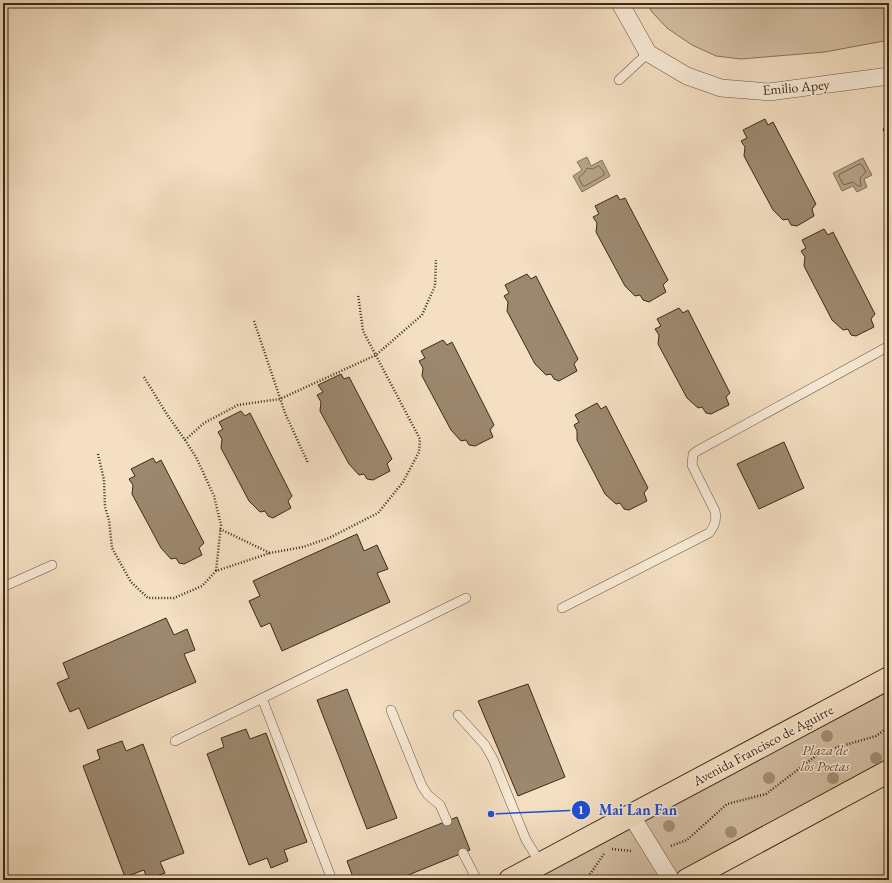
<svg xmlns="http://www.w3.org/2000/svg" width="892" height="883" font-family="'EB Garamond',serif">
	<rect width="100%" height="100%" fill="#f4dfc2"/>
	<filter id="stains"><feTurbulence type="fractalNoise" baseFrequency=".005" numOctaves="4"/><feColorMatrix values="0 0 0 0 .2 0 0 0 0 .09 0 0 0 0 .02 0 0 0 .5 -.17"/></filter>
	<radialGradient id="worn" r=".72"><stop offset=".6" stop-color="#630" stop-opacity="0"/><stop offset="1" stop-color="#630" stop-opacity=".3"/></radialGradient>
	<!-- green -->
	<path fill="#d5c0a5" stroke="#88755d" d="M647 3H889V40L825 52 741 59 716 56 692 45 667 28 652 12Z
		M889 686V761L668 880H527Z"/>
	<!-- water -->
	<path fill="#b5a187" stroke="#857159" d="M587 157 591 166 602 160 610 176 582 192 573 176 582 170 577 162Z
		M863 158 872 175 864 179 867 187 857 192 853 186 842 191 833 173Z"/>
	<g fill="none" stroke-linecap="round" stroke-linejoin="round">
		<!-- shore -->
		<path stroke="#78664e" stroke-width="1" d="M860 164 862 165 866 172 860 178 861 186H858L853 182 844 185 839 177V175Z
			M599 166 604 172V175L585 186H583L579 179V177L584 173 587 168 592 169Z"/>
	</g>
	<!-- building -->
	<path fill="#9c886f" stroke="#3c2a15" d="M765 119 768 125 773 122 816 204 812 209 814 216 797 226 791 225 788 219 783 220 773 210 744 156 745 147 741 141 747 138 743 130Z
		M889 121V143L883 129 888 126 886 122Z
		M617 195 620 200 625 198 668 280 663 285 666 292 649 302 643 300 640 295 635 296 625 286 596 232 597 223 593 217 599 214 595 206Z
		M824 229 828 235 833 232 875 314 871 319 874 327 856 336 851 335 848 329 843 330 832 320 804 266 805 257 801 251 806 248 802 240Z
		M527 274 531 279 536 276 578 359 574 364 577 371 559 381 554 379 551 374 546 375 535 364 507 311 508 302 504 296 509 293 505 285Z
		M679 308 683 313 688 310 730 393 726 397 729 405 711 414 706 413 702 407 698 408 687 398 658 344 659 335 655 329 661 326 657 319Z
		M443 340 447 345 452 342 494 425 490 430 493 437 475 446 469 445 466 440 461 441 451 430 422 376 423 368 419 361 425 358 421 351Z
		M341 374 344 379 349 377 392 459 387 464 390 471 373 480 367 479 364 474 359 475 349 464 320 411 321 402 317 395 323 392 318 385Z
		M597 403 601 409 606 406 648 488 644 493 647 501 629 510 624 509 620 503 616 504 605 494 577 440V431L574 425 579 422 575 415Z
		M241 411 245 416 250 413 292 496 288 501 291 508 273 518 268 516 265 511 260 512 249 501 221 448 222 439 218 432 223 429 219 422Z
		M784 442 804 488 759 509 737 464Z
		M153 458 156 463 161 460 204 543 199 548 202 555 184 564 179 563 176 558 171 559 161 548 132 494 133 485 129 479 135 476 131 469Z
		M357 534 364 551 377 545 388 569 377 573 390 602 282 651 270 623 261 627 249 601 260 596 253 581Z
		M166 618 174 635 187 629 195 650 184 654 196 682 88 729 79 708 70 712 57 683 69 678 63 663Z
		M528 684 565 777 518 796 478 701Z
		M347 689 397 818 367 829 317 700Z
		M246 729 250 739 266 733 307 842 284 850 288 861 271 868 267 858 249 865 207 754 224 747 221 738Z
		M122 741 126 751 143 744 184 853 160 862 165 873 147 879 144 870 125 877 83 766 100 759 97 750Z
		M457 817 470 850 396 880H354L347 861Z"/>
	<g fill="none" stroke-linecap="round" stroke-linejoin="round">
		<defs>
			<path id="lane" d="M619 80 648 53
				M3 587 52 565
				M562 608 709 533C715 526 717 520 715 511L692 465 693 454 697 451 889 346
				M262 698 332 880
				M391 710 422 786 428 795 440 805 447 821
				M458 715 485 745 493 759 526 840 541 864
				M175 741 466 598
				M463 853 477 880"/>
			<path id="street" d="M620 3 648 53 687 76 721 88 769 92 889 76
				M631 815 671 880"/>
			<path id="primary" d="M510 880 889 678
				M687 880 889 771"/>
		</defs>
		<!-- lane casing -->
		<use href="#lane" stroke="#6a5740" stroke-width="10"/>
		<!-- street casing -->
		<use href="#street" stroke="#6a5740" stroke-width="18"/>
		<!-- primary casing -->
		<use href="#primary" stroke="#3c2a15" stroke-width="24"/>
		<!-- path -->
		<path stroke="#3c2a15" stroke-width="2.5" stroke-dasharray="1 2" stroke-linecap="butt" d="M254 321 285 413 308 463
			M144 377 168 416 185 440 196 457 214 496 221 525 216 571
			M185 440 204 423 238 405 280 399 376 355 422 315 435 286 436 260
			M98 454 104 480 105 507 109 520 112 548 131 582 148 598H174L202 586 216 571 270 553 303 547 329 538 378 513 403 482 419 452 420 439 363 331 358 294
			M220 529 270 553
			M671 846 687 840 727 804 766 794 821 752 876 736 889 727
			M612 849 631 851
			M583 880 588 877 604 854"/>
		<!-- lane -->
		<use href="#lane" stroke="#f8ead7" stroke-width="9"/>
		<!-- street -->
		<use href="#street" stroke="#f8ead7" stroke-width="17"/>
		<!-- primary -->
		<use href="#primary" stroke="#f4dfc2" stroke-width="22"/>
	</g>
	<!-- trees -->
	<g fill="#a49077">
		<circle cx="827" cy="736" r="6"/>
		<circle cx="876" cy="758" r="6"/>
		<circle cx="769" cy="778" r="6"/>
		<circle cx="833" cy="778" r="6"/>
		<circle cx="669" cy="826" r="6"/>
		<circle cx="731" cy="832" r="6"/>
	</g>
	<g text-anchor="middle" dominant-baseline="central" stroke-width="3" stroke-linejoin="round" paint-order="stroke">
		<!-- street labels -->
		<g font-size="14" fill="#3c2a15" stroke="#f8ead7">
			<text transform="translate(796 87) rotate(-5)">Emilio Apey</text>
			<text transform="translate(763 745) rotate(-28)">Avenida Francisco de Aguirre</text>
		</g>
		<!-- park labels -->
		<g font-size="14" font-style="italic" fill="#625039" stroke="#f8ead7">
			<text x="825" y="750">Plaza de<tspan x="825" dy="16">los Poetas</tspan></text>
		</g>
	</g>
	<!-- callouts -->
	<path fill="none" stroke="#1d4ed8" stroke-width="1.5" d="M491 814L581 810"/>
	<g fill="#1d4ed8" stroke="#f8ead7" stroke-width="1.5">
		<circle cx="491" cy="814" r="4"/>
		<circle cx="581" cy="810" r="10"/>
	</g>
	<g font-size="12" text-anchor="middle" font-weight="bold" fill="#fff">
		<text x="581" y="814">1</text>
	</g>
	<g font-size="15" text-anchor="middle" font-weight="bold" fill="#1d4ed8" stroke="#f8ead7" stroke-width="3" stroke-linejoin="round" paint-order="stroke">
		<text x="638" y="815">Mai Lan Fan</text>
	</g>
	<!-- margin -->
	<rect width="892" height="883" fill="none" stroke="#f4dfc2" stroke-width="16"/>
	<rect x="4" y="4" width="884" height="875" fill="none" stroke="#3c2a15" stroke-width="2"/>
	<rect x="8" y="8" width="876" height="867" fill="none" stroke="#3c2a15"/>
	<rect width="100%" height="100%" filter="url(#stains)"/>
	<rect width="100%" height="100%" fill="url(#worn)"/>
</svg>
